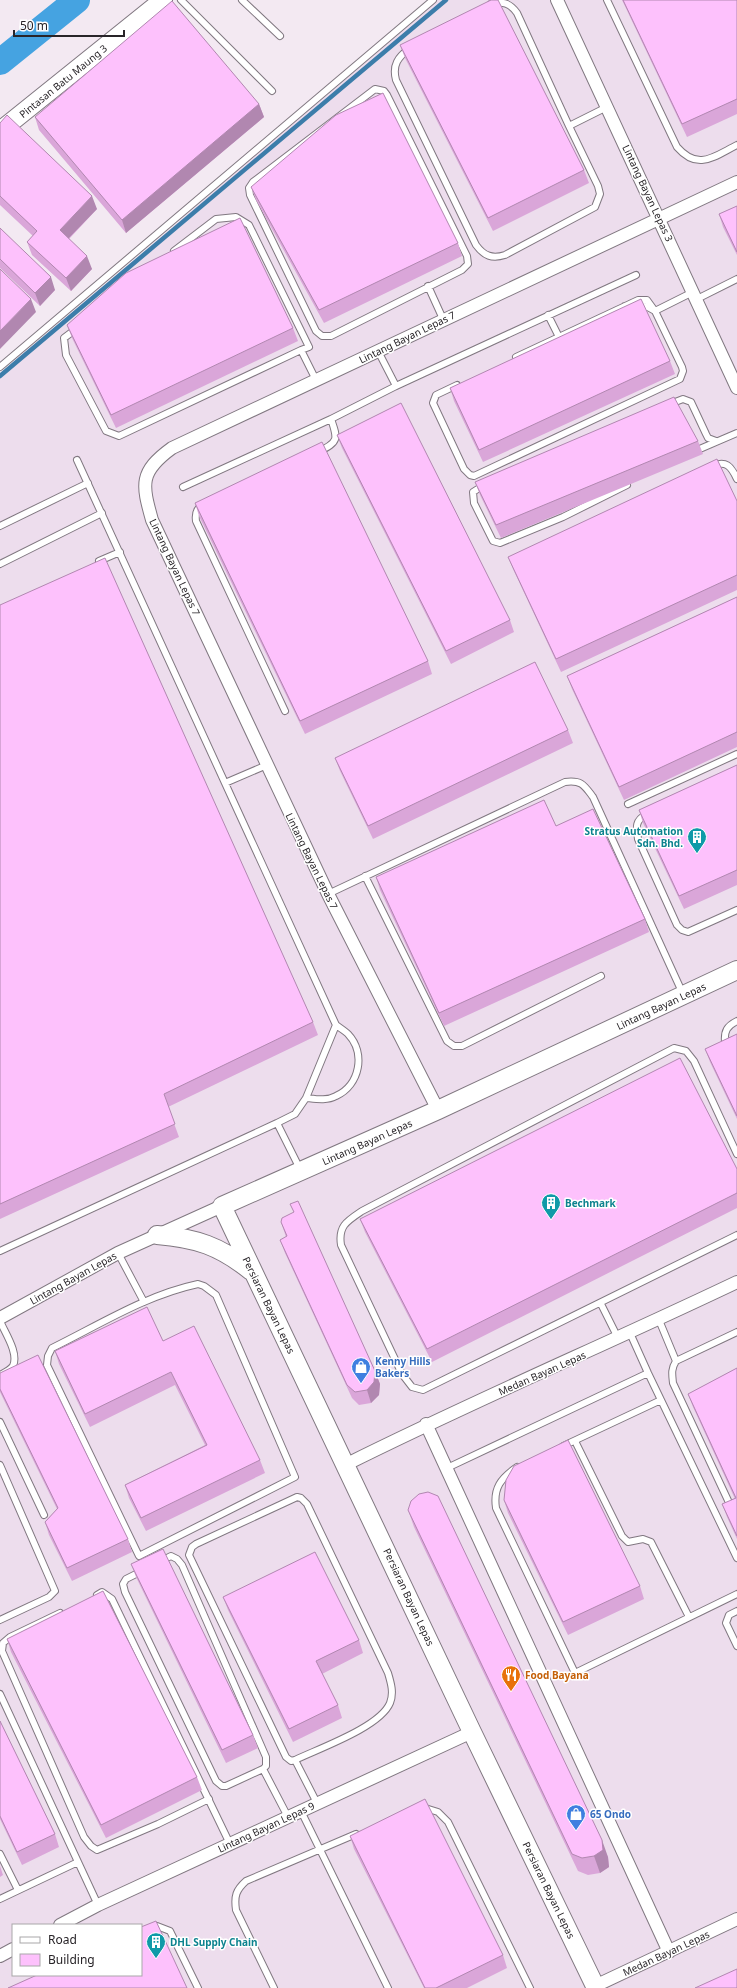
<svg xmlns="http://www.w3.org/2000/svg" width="737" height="1988" font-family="'Noto Sans',sans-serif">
	<rect width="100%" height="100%" fill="#f3e9f2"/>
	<!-- built -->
	<path fill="#eddded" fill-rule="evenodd" d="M434 0H737V1988H0V377ZM13 1925H141V1975H13Z"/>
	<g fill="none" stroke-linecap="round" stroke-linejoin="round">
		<!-- stream -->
		<path stroke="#3c7daa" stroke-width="4.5" d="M0 376 446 0"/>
		<!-- river -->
		<path stroke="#45a3e1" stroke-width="26" d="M0 62 77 0"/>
		<defs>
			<path id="lane" d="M181 0 272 91
				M242 0 280 36
				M607 0 677 147C698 171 713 157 737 145
				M491 4C503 1 510 3 517 13L569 126
				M410 48C398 57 392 65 396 80L476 245C484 256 492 259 505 255L595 207 600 194 598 186 569 126 607 107
				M375 89 384 91 387 95 467 256 468 264 462 270 331 336H322L316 331 250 195 249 188 253 182Z
				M174 251 216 219 236 217 249 225 309 347 301 350
				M428 286 443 319
				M697 299 737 279
				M655 311 693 292
				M548 315 559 337
				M76 329 64 338 66 355 106 431 119 436 301 350 316 380
				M516 357 638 300H647L655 311
				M0 367 433 0
				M457 385 436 395 433 403 464 469 470 475 474 476 680 379 683 371 682 367 655 311C645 304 637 305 625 306
				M396 386 636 275
				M670 404 683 399 691 402 706 434 708 438 716 441
				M695 451 737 433
				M318 452C339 442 338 439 331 419L396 386 378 351
				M77 460 225 783 267 765
				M712 466C726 460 731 466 737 479
				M484 485 473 492 474 503 493 541 500 543 563 517 627 485
				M183 487 331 419
				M202 505C196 509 195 514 196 521L285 711
				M0 526 88 483
				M99 561 120 552
				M0 564 102 513
				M225 783 336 1025 306 1098 295 1114 277 1123 300 1169
				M628 804 737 754
				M647 814C635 820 636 827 638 839L677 925 682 930 688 932 737 910
				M365 876 447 1041 454 1046H462L601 976
				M328 894 565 782C582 780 584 785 593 797L683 994
				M725 1042C724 1031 727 1026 737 1021
				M306 1098C316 1099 327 1101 336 1096 360 1085 366 1053 348 1034 345 1031 340 1028 336 1025
				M737 1154 694 1061 686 1051 674 1048 362 1211C347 1221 338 1226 341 1245L402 1374 412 1387 423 1390 737 1235
				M0 1251 277 1123
				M118 1253 144 1302
				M198 1284 204 1286 216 1295 295 1477 139 1556 47 1365 48 1356 52 1348C99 1325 146 1295 198 1284Z
				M601 1304 618 1338
				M659 1320 676 1361
				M0 1321C5 1333 19 1353 13 1366 10 1370 4 1373 0 1375
				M630 1333 648 1373 737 1558
				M0 1422 44 1515
				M575 1441 622 1536 628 1542 643 1539 651 1542 689 1617
				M563 1446 661 1400
				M0 1465 55 1591 49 1597 0 1620
				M517 1467C501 1478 493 1488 496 1508L575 1673 737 1594
				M447 1468 648 1373
				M732 1509 673 1383C672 1374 671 1369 676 1361L737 1332
				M161 1561 171 1556 177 1559 182 1565 266 1757V1766L263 1769 288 1817
				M142 1571 126 1579 123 1584 125 1592 216 1781 222 1786H226L263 1769
				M97 1595 102 1592 112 1599 230 1844
				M737 1611 729 1615 726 1623 737 1646
				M60 1613 10 1637 3 1643 2 1651 84 1837 91 1846 97 1850 158 1824 209 1799
				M0 1694 98 1905
				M295 1760 291 1761 286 1757 189 1555 192 1547 196 1544 297 1497 301 1498 307 1504 388 1673C391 1683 394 1693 390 1703 380 1727 320 1748 295 1760L317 1803
				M422 1807 438 1812 448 1822 530 1988
				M301 1811 388 1988
				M0 1854 18 1890
				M0 1899 78 1862
				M141 1933 157 1926 170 1931 198 1988
				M274 1988 236 1910C234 1896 236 1890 246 1881L356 1834"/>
			<path id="street" d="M557 0 737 388
				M438 1110 328 894 152 520C142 484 139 472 172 448L737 182
				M0 1318 118 1253 222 1206
				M426 1424 669 1952
				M347 1464C475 1400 607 1344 737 1282
				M60 1925 98 1905 472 1732
				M0 1956 13 1949
				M595 1986 737 1919"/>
			<path id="secondary" d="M0 131 163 0
				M157 1235C196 1238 220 1246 251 1271
				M596 1988 472 1732 222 1206 438 1110 737 970"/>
		</defs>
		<!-- lane casing -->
		<use href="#lane" stroke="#817881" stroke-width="8"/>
		<!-- street casing -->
		<use href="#street" stroke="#817881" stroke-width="14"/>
		<!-- secondary casing -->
		<use href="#secondary" stroke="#817881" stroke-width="20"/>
		<!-- lane -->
		<use href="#lane" stroke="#fff" stroke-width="6"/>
		<!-- street -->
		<use href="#street" stroke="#fff" stroke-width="12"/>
		<!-- secondary -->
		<use href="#secondary" stroke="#fff" stroke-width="18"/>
	</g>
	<!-- wall -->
	<path fill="#daa6d9" d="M622 0H737V114L687 137Z
		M400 45 584 170 589 183 493 231 405 58Z
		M259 104 264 117 126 233 39 130 35 117Z
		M0 123 97 209 69 239 92 269 71 291 32 255 27 242 33 236 0 205Z
		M251 187 458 243 462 256 324 323 256 200Z
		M737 206V255L723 227 719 214Z
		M0 228 55 290 40 306 0 268Z
		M67 325 293 328 298 341 116 428 72 338Z
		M670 361 675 374 483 462 454 401 450 388Z
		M337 435 510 620 514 632 451 664 342 448Z
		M698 441 703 454 501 538 480 495 475 482Z
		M737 501V590L561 672 513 569 508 557Z
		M195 503 428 661 432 674 305 734 199 516Z
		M737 597V747L624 800 572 689 567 676Z
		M0 605 313 1022 318 1035 168 1107 179 1137 0 1219Z
		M568 730 573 743 373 839 340 771 335 758Z
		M737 765V885L684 909 643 823 639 810Z
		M556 826 645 919 649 932 444 1026 380 890 376 877Z
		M737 1034V1119L710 1062 705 1049Z
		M737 1169V1208L432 1362 365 1232 360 1219Z
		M290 1204 375 1371 380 1384 379 1395 371 1403 359 1405 352 1398 285 1253 280 1240 286 1237 281 1222 294 1213Z
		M163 1341 260 1460 265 1473 146 1531 129 1498 125 1485 205 1445 175 1385 90 1427 59 1364 55 1351Z
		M737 1368V1539L727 1517 722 1504 735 1499 693 1407 688 1394Z
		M0 1373 128 1539 132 1552 72 1581 49 1535 45 1522 57 1509 0 1392Z
		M504 1500 640 1586 644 1599 568 1635 508 1513Z
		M408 1510 608 1857 609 1867 600 1873 588 1875 578 1871 414 1527Z
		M131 1564 253 1735 258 1748 226 1763 136 1577Z
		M223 1597 359 1640 363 1653 322 1674 338 1705 342 1718 293 1742 228 1610Z
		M7 1639 197 1777 202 1790 106 1838 11 1652Z
		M0 1721 55 1834 59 1847 22 1865 0 1819Z
		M350 1836 503 1955 507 1968 467 1988H424L354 1849Z
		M0 1866 3 1875 0 1877Z"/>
	<!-- shaded-wall -->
	<path fill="#b187b0" d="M259 104 264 117 126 233 122 220Z
		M92 196 97 209 64 243 60 230Z
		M87 256 92 269 71 291 66 278Z
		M51 277 55 290 40 306 35 293Z
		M31 299 36 312 0 349V331Z
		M375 1371 380 1384 379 1395 371 1403 367 1390Z
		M602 1840 608 1857 609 1867 600 1873 594 1856Z"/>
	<!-- building -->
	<path fill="#fdc1fc" stroke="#b187b0" d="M491 0H498L584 170 488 218 400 45Z
		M623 0H737V99L682 124Z
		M172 1 259 104 122 220 35 117Z
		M383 93 458 243 319 310 251 187 336 115Z
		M7 115 92 196 60 230 87 256 66 278 27 242 37 231 0 196V123Z
		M737 206V252L719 214Z
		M240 218 293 328 111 415 67 325 126 273Z
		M0 228 51 277 35 293 0 259Z
		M0 269 31 299 0 331Z
		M641 299 670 361 479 450 450 388Z
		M674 397 698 441 496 525 475 482Z
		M401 403 510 620 446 651 337 435Z
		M322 442 428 661 300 721 195 503Z
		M717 459 737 501V575L556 659 508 557Z
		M105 558 313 1022 164 1094 175 1124 0 1204V605Z
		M737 597V732L619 787 567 676Z
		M535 662 568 730 368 826 335 758Z
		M737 765V870L679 896 639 810Z
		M544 800 556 826 593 809 645 919 439 1013 376 877Z
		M737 1034V1116L705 1049Z
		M680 1058 737 1169V1193L427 1349 360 1219Z
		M298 1201 375 1371 374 1382 367 1390 355 1392 347 1385 280 1240 287 1236 281 1222 282 1218 294 1212 290 1204Z
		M147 1307 163 1341 194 1326 260 1460 141 1518 125 1485 207 1445 171 1372 85 1414 55 1351Z
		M38 1355 128 1539 67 1568 45 1522 58 1508 0 1389V1373Z
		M737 1368V1536L722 1504 736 1498 688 1394Z
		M568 1440 640 1586 563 1622 504 1500 506 1480 514 1466Z
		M428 1492 438 1496 602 1840 603 1850 594 1856 582 1858 572 1854 408 1510 411 1501 419 1494Z
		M163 1549 253 1735 222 1750 131 1564Z
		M315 1552 359 1640 316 1661 338 1705 289 1729 223 1597Z
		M103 1591 197 1777 101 1825 7 1639Z
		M0 1721 55 1834 17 1852 0 1816Z
		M425 1799 503 1955 436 1988H425L350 1836Z
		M156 1921 187 1988H8L37 1975H141V1927Z
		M737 1969V1988H695Z"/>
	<!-- icons -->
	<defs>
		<symbol id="building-pin" viewBox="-11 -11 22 30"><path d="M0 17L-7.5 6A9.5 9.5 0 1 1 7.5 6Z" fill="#0f9aa8" stroke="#fff"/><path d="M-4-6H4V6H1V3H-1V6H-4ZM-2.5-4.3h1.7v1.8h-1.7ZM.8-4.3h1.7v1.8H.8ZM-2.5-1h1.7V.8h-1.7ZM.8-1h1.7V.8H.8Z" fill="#fff"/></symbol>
		<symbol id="shop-pin" viewBox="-11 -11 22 30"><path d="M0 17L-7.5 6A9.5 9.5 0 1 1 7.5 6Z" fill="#3f7fe0" stroke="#fff"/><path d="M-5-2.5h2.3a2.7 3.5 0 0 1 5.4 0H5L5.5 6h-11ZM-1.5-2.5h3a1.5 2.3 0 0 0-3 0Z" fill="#fff"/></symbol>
		<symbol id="restaurant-pin" viewBox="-11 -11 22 30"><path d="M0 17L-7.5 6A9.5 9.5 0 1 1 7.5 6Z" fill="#e8710a" stroke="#fff"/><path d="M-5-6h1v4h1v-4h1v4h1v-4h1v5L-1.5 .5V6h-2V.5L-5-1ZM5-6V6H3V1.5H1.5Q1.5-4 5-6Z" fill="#fff"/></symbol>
	</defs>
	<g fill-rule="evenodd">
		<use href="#building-pin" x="686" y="826" width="22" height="30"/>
		<use href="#building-pin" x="540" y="1192" width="22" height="30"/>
		<use href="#shop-pin" x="350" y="1356" width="22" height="30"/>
		<use href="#restaurant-pin" x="500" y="1664" width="22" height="30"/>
		<use href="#shop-pin" x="565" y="1803" width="22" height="30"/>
		<use href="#building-pin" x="145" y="1931" width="22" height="30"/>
	</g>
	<g text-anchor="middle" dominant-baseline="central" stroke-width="3" stroke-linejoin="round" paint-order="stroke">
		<!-- street labels -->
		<g font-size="10" fill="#282428" stroke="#fff">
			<text transform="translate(63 81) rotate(-39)">Pintasan Batu Maung 3</text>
			<text transform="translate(648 193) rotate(65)">Lintang Bayan Lepas 3</text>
			<text transform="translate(407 337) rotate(-26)">Lintang Bayan Lepas 7</text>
			<text transform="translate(175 567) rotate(65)">Lintang Bayan Lepas 7</text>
			<text transform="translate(312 861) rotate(64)">Lintang Bayan Lepas 7</text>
			<text transform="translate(661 1006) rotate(-25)">Lintang Bayan Lepas</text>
			<text transform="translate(367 1142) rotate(-24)">Lintang Bayan Lepas</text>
			<text transform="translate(73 1278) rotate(-29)">Lintang Bayan Lepas</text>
			<text transform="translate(269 1305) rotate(64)">Persiaran Bayan Lepas</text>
			<text transform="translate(542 1373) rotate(-24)">Medan Bayan Lepas</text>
			<text transform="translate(409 1597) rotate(65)">Persiaran Bayan Lepas</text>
			<text transform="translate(266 1827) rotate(-25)">Lintang Bayan Lepas 9</text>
			<text transform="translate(549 1890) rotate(64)">Persiaran Bayan Lepas</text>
			<text transform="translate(666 1953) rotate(-25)">Medan Bayan Lepas</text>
		</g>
		<!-- culture labels -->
		<g font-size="10" font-weight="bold" fill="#0d838f" stroke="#fff" text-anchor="start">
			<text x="683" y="831" text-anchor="end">Stratus Automation<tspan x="683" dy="12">Sdn. Bhd.</tspan></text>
			<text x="565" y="1203">Bechmark</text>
			<text x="170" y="1942">DHL Supply Chain</text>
		</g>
		<!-- shop labels -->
		<g font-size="10" font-weight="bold" fill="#366cbe" stroke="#fff" text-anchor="start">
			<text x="375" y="1361">Kenny Hills<tspan x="375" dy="12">Bakers</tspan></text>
			<text x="590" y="1814">65 Ondo</text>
		</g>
		<!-- food labels -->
		<g font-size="10" font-weight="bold" fill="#c56008" stroke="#fff" text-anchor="start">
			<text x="525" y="1675">Food Bayana</text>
		</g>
	</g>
	<!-- legend -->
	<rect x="12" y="1924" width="130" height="52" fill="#ffffff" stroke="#a9a7a9"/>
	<rect x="20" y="1937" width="20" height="6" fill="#ffffff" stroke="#a9a7a9"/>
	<text x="48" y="1944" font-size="12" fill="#282428">Road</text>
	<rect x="20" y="1954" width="20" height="12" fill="#fdc1fc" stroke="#a9a7a9"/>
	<text x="48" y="1964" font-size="12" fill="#282428">Building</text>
	<!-- scale -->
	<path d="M14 30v6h110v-6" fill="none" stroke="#282428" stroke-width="2"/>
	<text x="20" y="30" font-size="12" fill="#282428" stroke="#ffffff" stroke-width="3" paint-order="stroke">50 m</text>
</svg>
